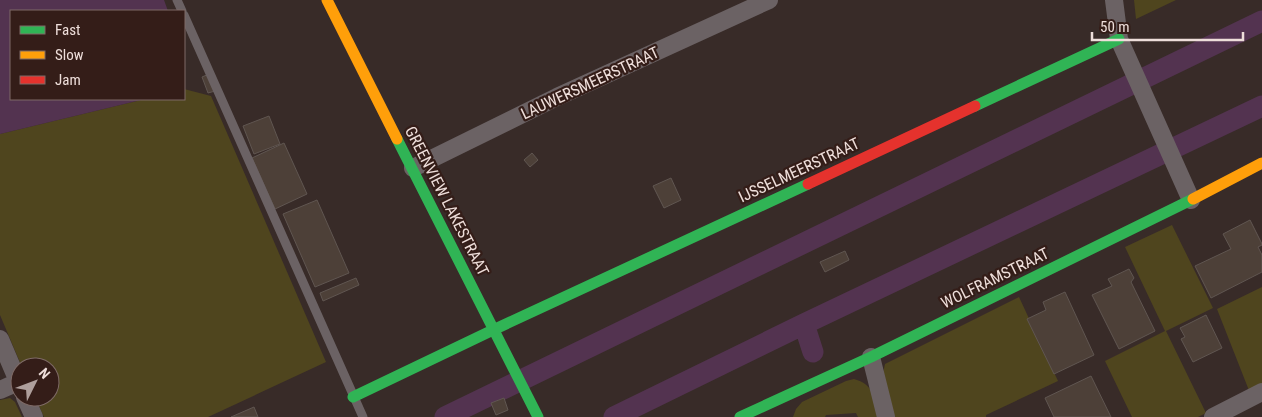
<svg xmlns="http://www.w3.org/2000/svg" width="1262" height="417" font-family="'Roboto Condensed',sans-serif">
	<rect width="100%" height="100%" fill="#382b28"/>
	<!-- green -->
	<path fill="#4f451e" d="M1134 0H1176L1136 19Z
		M184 89 211 96 326 362 208 417H44L35 397H50V367H22L0 315V134L145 99H184Z
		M1172 225 1213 308 1166 331 1206 413 1198 417H1132L1105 361 1165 331 1125 247Z
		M1262 287V388L1250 393 1217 309Z
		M1019 297 1058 381 986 415V417H893L883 373 885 364Z
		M854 379C875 385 874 398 878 417H858L856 413 826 415 825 417H793L796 409 802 402 846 381Z
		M10 398 15 402 22 417H0V400Z"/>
	<!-- water -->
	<path fill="#533350" d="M0 0H164L168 11H11V99H145L0 134Z"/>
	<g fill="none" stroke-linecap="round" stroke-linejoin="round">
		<!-- canal -->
		<path stroke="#533350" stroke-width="21" d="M804 324 813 352
			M445 417 1262 21
			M614 417 804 324 1262 106"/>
	</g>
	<!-- building -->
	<path fill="#4d4038" stroke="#605651" d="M209 74 215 91 208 93 202 77Z
		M269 116 280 144 254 154 243 126Z
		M284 143 307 194 275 209 252 158Z
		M532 153 538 160 530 167 524 160Z
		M671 178 681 200 664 208 653 186Z
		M317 200 349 273 315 287 283 214Z
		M1250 220 1262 244V245L1258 247 1262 255V272L1211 298 1195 266 1231 249 1223 234Z
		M845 251 849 260 825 272 820 262Z
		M1129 269 1134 278 1131 282 1155 331 1119 349 1092 295 1112 286 1108 279Z
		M356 278 359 285 323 301 320 293Z
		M1065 292 1094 355 1054 374 1027 319 1046 310 1043 302Z
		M1206 315 1222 348 1193 362 1181 339 1185 337 1180 328Z
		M1091 376 1111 417H1054L1045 398Z
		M504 398 508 410 496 415 491 403Z
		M254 407 258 417H231Z"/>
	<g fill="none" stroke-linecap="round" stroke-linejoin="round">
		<!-- lane -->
		<path stroke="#6b6264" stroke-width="9" d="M177 0 182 11
			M184 15 363 417"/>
		<!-- street -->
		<path stroke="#6b6264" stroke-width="18" d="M1114 0 1119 39 1191 200
			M413 168 557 97 769 0
			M0 339 20 386
			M871 357 886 417
			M0 390 18 382
			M25 397 34 417
			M1213 417 1262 392"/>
		<!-- fast -->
		<path stroke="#30b455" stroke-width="11" d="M975 106 1119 39
			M397 139 538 417
			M353 397 493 330 808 184
			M740 417 871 357 1193 199"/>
		<!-- slow -->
		<path stroke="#ff9f0a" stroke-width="11" d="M327 0 397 139
			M1193 199 1262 163"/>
		<!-- jam -->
		<path stroke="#e5322d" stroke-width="11" d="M808 184 975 106"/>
	</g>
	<g text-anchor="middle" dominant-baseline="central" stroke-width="4.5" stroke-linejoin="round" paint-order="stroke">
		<!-- street labels -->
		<g font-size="16" fill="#eededa" stroke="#341d18">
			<text transform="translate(590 83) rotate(-25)">LAUWERSMEERSTRAAT</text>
			<text transform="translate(799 170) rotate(-25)">IJSSELMEERSTRAAT</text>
			<text transform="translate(447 201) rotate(63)">GREENVIEW LAKESTRAAT</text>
			<text transform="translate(995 278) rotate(-26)">WOLFRAMSTRAAT</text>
		</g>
	</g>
	<!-- legend -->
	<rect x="10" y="10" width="175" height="90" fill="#341d18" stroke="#7e6a66"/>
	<rect x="20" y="26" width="25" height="8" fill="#30b455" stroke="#7e6a66"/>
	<text x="55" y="35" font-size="15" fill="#eededa">Fast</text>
	<rect x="20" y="51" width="25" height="8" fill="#ff9f0a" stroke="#7e6a66"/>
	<text x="55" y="60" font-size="15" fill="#eededa">Slow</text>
	<rect x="20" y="76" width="25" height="8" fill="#e5322d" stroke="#7e6a66"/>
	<text x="55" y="85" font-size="15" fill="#eededa">Jam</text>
	<!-- north arrow -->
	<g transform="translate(35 382) rotate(48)"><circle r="24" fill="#341d18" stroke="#7e6a66"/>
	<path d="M0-4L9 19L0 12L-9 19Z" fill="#ae9f9c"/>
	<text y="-8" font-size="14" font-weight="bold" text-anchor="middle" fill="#eededa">N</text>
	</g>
	<!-- scale -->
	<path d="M1092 32v8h151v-8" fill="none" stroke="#eededa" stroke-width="2.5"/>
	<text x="1100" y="32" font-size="15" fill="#eededa" stroke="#341d18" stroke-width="4" paint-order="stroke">50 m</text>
</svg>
